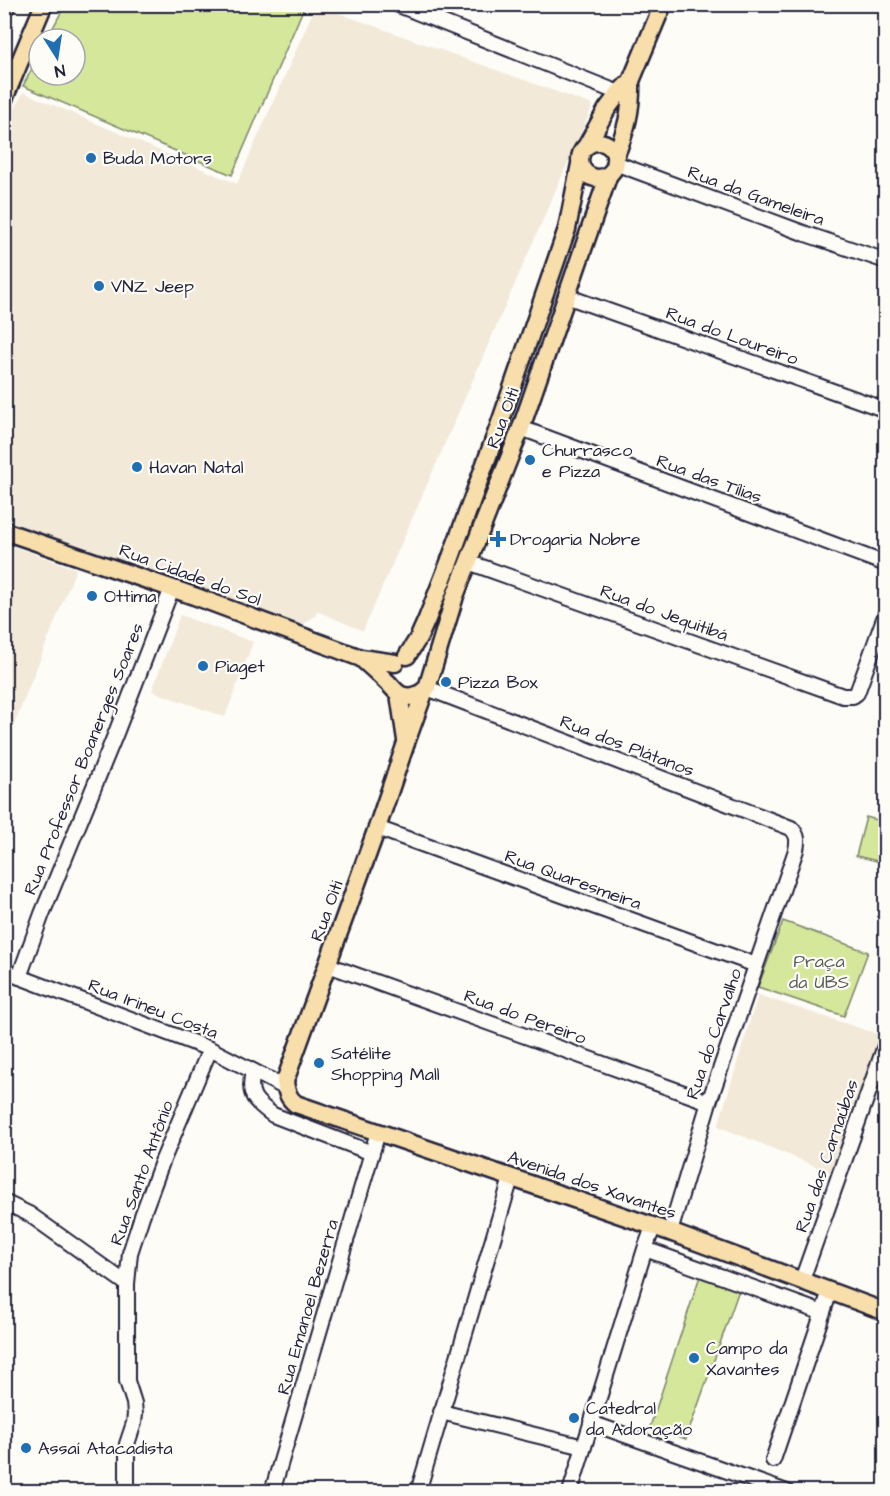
<svg xmlns="http://www.w3.org/2000/svg" width="890" height="1496" font-family="'Architects Daughter',sans-serif">
	<rect width="100%" height="100%" fill="#fdfcf7"/>
	<filter id="ink" filterUnits="userSpaceOnUse"><feTurbulence type="fractalNoise" baseFrequency=".0167" numOctaves="2"/><feDisplacementMap in="SourceGraphic" scale="12" xChannelSelector="R" yChannelSelector="G"/><feConvolveMatrix kernelMatrix="1 2 1 2 8 2 1 2 1" color-interpolation-filters="sRGB"/></filter>
	<g filter="url(#ink)">
		<!-- built -->
		<path fill="#f2e9d8" d="M316 5 593 105 363 631 317 611 315 616 296 630 213 597 5 521 4 133 23 92 237 184Z
			M5 543 76 569 5 747 4 543Z
			M180 615 253 642 225 717 152 691Z
			M758 995 884 1036 835 1174 718 1126Z"/>
		<!-- green -->
		<path fill="#d4e79b" stroke="#7b846b" stroke-width="1.5" d="M65 5V4L305 5 232 175 23 86 39 55V75H75V39H47Z
			M866 817 885 822V833L877 861 856 856Z
			M783 921 868 952 844 1016 758 987Z
			M700 1276 739 1290 686 1439 650 1427Z"/>
		<g fill="none" stroke-linecap="round" stroke-linejoin="round">
			<defs>
				<path id="minor" d="M396 4 619 93
					M615 163 806 234 886 261
					M566 296 886 410
					M521 428 886 564
					M468 562 843 696H853L857 693 886 613
					M427 688 791 828C798 835 798 840 796 850L709 1102 670 1232
					M377 828 756 965
					M328 965 709 1102
					M4 971 210 1049 286 1088
					M19 977 42 914 116 733 172 588
					M253 1072C247 1095 255 1102 273 1115L372 1153
					M4 1202 29 1214 127 1284
					M645 1249 823 1313
					M802 1280 886 1043
					M441 1412 584 1447
					M591 1423 787 1492
					M773 1460 830 1291
					M127 1492V1444L134 1423 135 1414 134 1403 127 1381V1284L130 1253 142 1216 162 1162 210 1049
					M272 1492 378 1132
					M418 1492 511 1178
					M570 1492 645 1249 653 1227"/>
				<path id="major" d="M4 99 44 4
					M580 160a18 18 0 1 1 36 0a18 18 0 1 1-36 0Z
					M587 145 607 109 619 93 631 81 663 4
					M615 157C626 131 632 110 631 81
					M4 531 194 596 361 658 395 663
					M407 656 419 637 427 619 450 560 500 423 567 229 580 164
					M361 658C370 666 378 673 386 681 391 685 395 692 401 695 411 699 420 695 427 688L455 596 521 428 609 174
					M425 690 407 740 377 828 285 1081C286 1091 288 1098 296 1104L670 1232 886 1312
					M399 694 406 740"/>
				<path id="highway" d="M4 6 5 4"/>
			</defs>
			<!-- minor casing -->
			<use href="#minor" stroke="#22223b" stroke-width="18"/>
			<!-- major casing -->
			<use href="#major" stroke="#22223b" stroke-width="21"/>
			<!-- highway casing -->
			<use href="#highway" stroke="#22223b" stroke-width="24"/>
			<!-- minor -->
			<use href="#minor" stroke="#fdfcf7" stroke-width="14"/>
			<!-- major -->
			<use href="#major" stroke="#f8deab" stroke-width="16"/>
			<!-- highway -->
			<use href="#highway" stroke="#f8deab" stroke-width="20"/>
		</g>
	</g>
	<!-- markers -->
	<g fill="#1f6fb2" stroke="#fdfcf7" stroke-width="2">
		<circle cx="91" cy="158" r="6"/>
		<circle cx="99" cy="286" r="6"/>
		<circle cx="530" cy="460" r="6"/>
		<circle cx="137" cy="467" r="6"/>
		<path d="M495 530h6v6h6v6h-6v6h-6v-6h-6v-6h6z"/>
		<circle cx="92" cy="596" r="6"/>
		<circle cx="203" cy="666" r="6"/>
		<circle cx="446" cy="682" r="6"/>
		<circle cx="319" cy="1063" r="6"/>
		<circle cx="694" cy="1358" r="6"/>
		<circle cx="574" cy="1418" r="6"/>
		<circle cx="26" cy="1448" r="6"/>
	</g>
	<g text-anchor="middle" dominant-baseline="central" stroke-width="4.5" stroke-linejoin="round" paint-order="stroke">
		<!-- poi labels -->
		<g font-size="18" fill="#22223b" stroke="#fdfcf7" text-anchor="start">
			<text x="103" y="158">Buda Motors</text>
			<text x="111" y="286">VNZ Jeep</text>
			<text x="542" y="450">Churrasco<tspan x="542" dy="21">e Pizza</tspan></text>
			<text x="149" y="467">Havan Natal</text>
			<text x="510" y="539">Drogaria Nobre</text>
			<text x="104" y="596">Ottima</text>
			<text x="215" y="666">Piaget</text>
			<text x="458" y="682">Pizza Box</text>
			<text x="331" y="1053">Satélite<tspan x="331" dy="21">Shopping Mall</tspan></text>
			<text x="706" y="1348">Campo da<tspan x="706" dy="21">Xavantes</tspan></text>
			<text x="586" y="1408">Catedral<tspan x="586" dy="21">da Adoração</tspan></text>
			<text x="38" y="1448">Assaí Atacadista</text>
		</g>
		<!-- street labels -->
		<g font-size="18" fill="#22223b" stroke="#fdfcf7">
			<text transform="translate(756 196) rotate(20)">Rua da Gameleira</text>
			<text transform="translate(732 336) rotate(20)">Rua do Loureiro</text>
			<text transform="translate(503 418) rotate(-70)">Rua Oiti</text>
			<text transform="translate(709 479) rotate(20)">Rua das Tílias</text>
			<text transform="translate(190 575) rotate(20)">Rua Cidade do Sol</text>
			<text transform="translate(664 613) rotate(20)">Rua do Jequitibá</text>
			<text transform="translate(627 746) rotate(21)">Rua dos Plátanos</text>
			<text transform="translate(84 759) rotate(-68)">Rua Professor Boanerges Soares</text>
			<text transform="translate(573 880) rotate(20)">Rua Quaresmeira</text>
			<text transform="translate(327 911) rotate(-70)">Rua Oiti</text>
			<text transform="translate(153 1009) rotate(21)">Rua Irineu Costa</text>
			<text transform="translate(525 1017) rotate(20)">Rua do Pereiro</text>
			<text transform="translate(714 1034) rotate(-71)">Rua do Carvalho</text>
			<text transform="translate(827 1156) rotate(-71)">Rua das Carnaúbas</text>
			<text transform="translate(142 1173) rotate(-70)">Rua Santo Antônio</text>
			<text transform="translate(592 1185) rotate(19)">Avenida dos Xavantes</text>
			<text transform="translate(308 1307) rotate(-74)">Rua Emanoel Bezerra</text>
		</g>
		<!-- park labels -->
		<g font-size="18" fill="#575d58" stroke="#fdfcf7">
			<text x="819" y="961">Praça<tspan x="819" dy="21">da UBS</tspan></text>
		</g>
	</g>
	<!-- margin -->
	<rect width="890" height="1496" fill="none" stroke="#fdfcf7" stroke-width="24"/>
	<rect x="12" y="12" width="866" height="1472" fill="none" stroke="#22223b" stroke-width="2" filter="url(#ink)"/>
	<!-- north arrow -->
	<g transform="translate(57 57) rotate(168)"><circle r="28" fill="#fdfcf7" stroke="#a5a5ac" stroke-width="1.5"/>
	<path d="M0-4.5L10 22L0 15L-10 22Z" fill="#1f6fb2"/>
	<text y="-9" font-size="16" font-weight="bold" text-anchor="middle" fill="#22223b">N</text>
	</g>
</svg>
